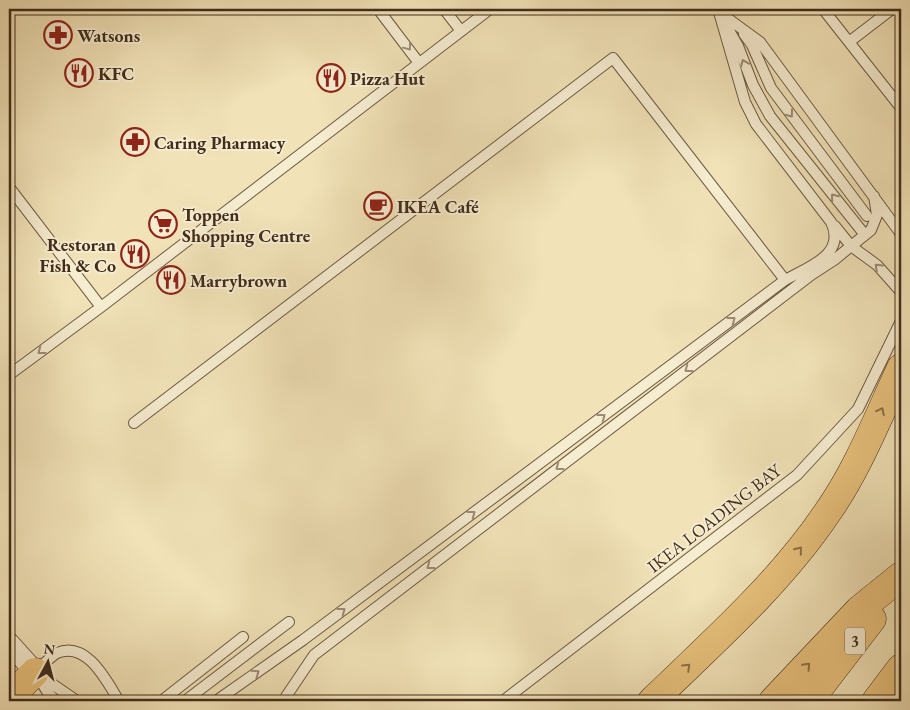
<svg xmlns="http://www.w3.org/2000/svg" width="910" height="710" font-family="'EB Garamond',serif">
	<rect width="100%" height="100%" fill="#f1e2b7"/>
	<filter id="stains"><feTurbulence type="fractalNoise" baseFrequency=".004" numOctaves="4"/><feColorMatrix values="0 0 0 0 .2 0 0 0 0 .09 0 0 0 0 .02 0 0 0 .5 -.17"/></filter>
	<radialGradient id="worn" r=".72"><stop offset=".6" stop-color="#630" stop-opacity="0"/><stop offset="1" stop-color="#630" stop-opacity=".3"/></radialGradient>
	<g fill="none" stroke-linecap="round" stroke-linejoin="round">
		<defs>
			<path id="service" d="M378 9 419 63
				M444 9 461 31
				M823 9 901 108
				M719 12 760 42 901 234
				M727 27 738 46 753 85 770 116 865 235
				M744 34 752 45 771 88 867 216
				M849 42 892 9
				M9 187 101 307
				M835 226 851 246 877 265 901 292
				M9 375 101 307 490 9
				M134 423 613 58 785 280
				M36 671C42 666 50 657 57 653 87 640 107 682 119 701
				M36 673 77 701
				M37 675 48 693 56 701
				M164 699 243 637
				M185 701 289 622
				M216 701 303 640 785 280C808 267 847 255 831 222L756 124 745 102 719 12
				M283 701 314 655 811 275 834 260 871 230 877 215 874 196
				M503 701 797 475 858 409 901 321"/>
			<path id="minor" d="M9 643 35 672"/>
			<path id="trunk" d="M9 698 35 672
				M652 701C712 643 780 583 827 513 858 469 878 417 901 368
				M773 701 859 610 901 576
				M809 701 872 619
				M876 701 901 668"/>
		</defs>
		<!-- service casing -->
		<use href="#service" stroke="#6d5a43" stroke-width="12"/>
		<!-- minor casing -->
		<use href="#minor" stroke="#6d5a43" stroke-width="22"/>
		<!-- trunk casing -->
		<use href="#trunk" stroke="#412d1c" stroke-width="29"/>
		<!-- service -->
		<use href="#service" stroke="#f6ecd0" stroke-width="10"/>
		<!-- minor -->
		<use href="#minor" stroke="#f6ecd0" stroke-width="20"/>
		<!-- trunk -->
		<use href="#trunk" stroke="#e8c17c" stroke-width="28"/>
	</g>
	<!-- one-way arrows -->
	<defs><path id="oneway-chevron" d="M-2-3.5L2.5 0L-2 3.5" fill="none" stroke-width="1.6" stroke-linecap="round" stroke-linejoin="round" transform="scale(1.25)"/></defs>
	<g stroke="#9c8c76">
		<use href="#oneway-chevron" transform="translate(408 47) rotate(53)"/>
		<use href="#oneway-chevron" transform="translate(744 63) rotate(-112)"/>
		<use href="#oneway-chevron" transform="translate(790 114) rotate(53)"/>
		<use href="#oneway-chevron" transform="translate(834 197) rotate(-128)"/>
		<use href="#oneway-chevron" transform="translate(878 267) rotate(-136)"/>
		<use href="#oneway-chevron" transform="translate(732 320) rotate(-37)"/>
		<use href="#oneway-chevron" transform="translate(41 351) rotate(143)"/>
		<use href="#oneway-chevron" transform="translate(688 369) rotate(143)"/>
		<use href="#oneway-chevron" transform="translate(602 417) rotate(-37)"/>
		<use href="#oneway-chevron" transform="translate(559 467) rotate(143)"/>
		<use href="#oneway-chevron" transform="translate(472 514) rotate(-37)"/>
		<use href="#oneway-chevron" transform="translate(430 566) rotate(143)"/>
		<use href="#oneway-chevron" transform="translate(342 611) rotate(-37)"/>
		<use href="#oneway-chevron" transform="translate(256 673) rotate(-35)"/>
	</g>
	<g stroke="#8c7047">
		<use href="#oneway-chevron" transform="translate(881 411) rotate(-64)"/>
		<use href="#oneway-chevron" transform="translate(799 550) rotate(-51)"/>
		<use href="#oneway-chevron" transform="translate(807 666) rotate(-47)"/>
		<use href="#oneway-chevron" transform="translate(687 667) rotate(-44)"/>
	</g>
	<!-- icons -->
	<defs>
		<symbol id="pharmacy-ring" viewBox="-11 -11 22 22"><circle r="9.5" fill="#f6ecd0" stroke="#8f2418" stroke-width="1.5"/><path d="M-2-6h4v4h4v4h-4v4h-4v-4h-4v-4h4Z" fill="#8f2418"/></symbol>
		<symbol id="restaurant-ring" viewBox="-11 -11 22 22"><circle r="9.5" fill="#f6ecd0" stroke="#8f2418" stroke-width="1.5"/><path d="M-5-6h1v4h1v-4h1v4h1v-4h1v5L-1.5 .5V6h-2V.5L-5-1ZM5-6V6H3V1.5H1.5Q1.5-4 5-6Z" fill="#8f2418"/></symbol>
		<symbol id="cafe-ring" viewBox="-11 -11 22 22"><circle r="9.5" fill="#f6ecd0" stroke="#8f2418" stroke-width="1.5"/><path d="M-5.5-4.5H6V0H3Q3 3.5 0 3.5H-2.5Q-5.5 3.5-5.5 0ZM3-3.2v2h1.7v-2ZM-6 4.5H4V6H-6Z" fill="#8f2418"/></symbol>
		<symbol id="supermarket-ring" viewBox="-11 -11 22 22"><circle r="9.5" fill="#f6ecd0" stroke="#8f2418" stroke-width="1.5"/><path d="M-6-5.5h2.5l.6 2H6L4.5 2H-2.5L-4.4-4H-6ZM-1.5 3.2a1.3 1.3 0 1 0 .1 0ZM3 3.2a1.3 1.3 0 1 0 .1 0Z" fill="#8f2418"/></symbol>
	</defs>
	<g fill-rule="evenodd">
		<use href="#pharmacy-ring" x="42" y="19" width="32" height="32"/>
		<use href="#restaurant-ring" x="63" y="57" width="32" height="32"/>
		<use href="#restaurant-ring" x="315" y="62" width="32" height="32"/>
		<use href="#pharmacy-ring" x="119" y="126" width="32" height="32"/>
		<use href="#cafe-ring" x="362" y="190" width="32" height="32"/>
		<use href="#supermarket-ring" x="147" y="208" width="32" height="32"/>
		<use href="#restaurant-ring" x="119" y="238" width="32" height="32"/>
		<use href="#restaurant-ring" x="155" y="264" width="32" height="32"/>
	</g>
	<g text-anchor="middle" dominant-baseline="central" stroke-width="4" stroke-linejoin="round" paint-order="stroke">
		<!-- shield labels -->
		<rect fill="#f6ecd0" stroke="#776652" stroke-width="1" x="845" y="627.5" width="20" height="27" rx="4"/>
		<g font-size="16" font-weight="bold" fill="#412d1c">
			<text x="855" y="641">3</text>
		</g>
		<!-- poi labels -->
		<g font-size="18" font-weight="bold" fill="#412d1c" stroke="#f6ecd0" text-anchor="start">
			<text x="77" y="35">Watsons</text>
			<text x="98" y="73">KFC</text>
			<text x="350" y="78">Pizza Hut</text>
			<text x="154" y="142">Caring Pharmacy</text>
			<text x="397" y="206">IKEA Café</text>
			<text x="182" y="214">Toppen<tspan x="182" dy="21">Shopping Centre</tspan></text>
			<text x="116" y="244" text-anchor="end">Restoran<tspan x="116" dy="21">Fish &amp; Co</tspan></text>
			<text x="190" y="280">Marrybrown</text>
		</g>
		<!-- street labels -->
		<g font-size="18" fill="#412d1c" stroke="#f6ecd0">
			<text transform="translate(714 518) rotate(-38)">IKEA LOADING BAY</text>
		</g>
	</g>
	<!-- margin -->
	<rect width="910" height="710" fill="none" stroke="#f1e2b7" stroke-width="30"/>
	<rect x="10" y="10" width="890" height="690" fill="none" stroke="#412d1c" stroke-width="2.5"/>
	<rect x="15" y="15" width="880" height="680" fill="none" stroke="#412d1c"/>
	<!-- north arrow -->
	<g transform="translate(48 662) rotate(7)" stroke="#f6ecd0" stroke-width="4" paint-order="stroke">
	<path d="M0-4L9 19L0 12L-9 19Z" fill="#412d1c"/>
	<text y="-8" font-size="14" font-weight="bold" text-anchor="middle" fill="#412d1c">N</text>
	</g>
	<rect width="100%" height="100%" filter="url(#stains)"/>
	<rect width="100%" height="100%" fill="url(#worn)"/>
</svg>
